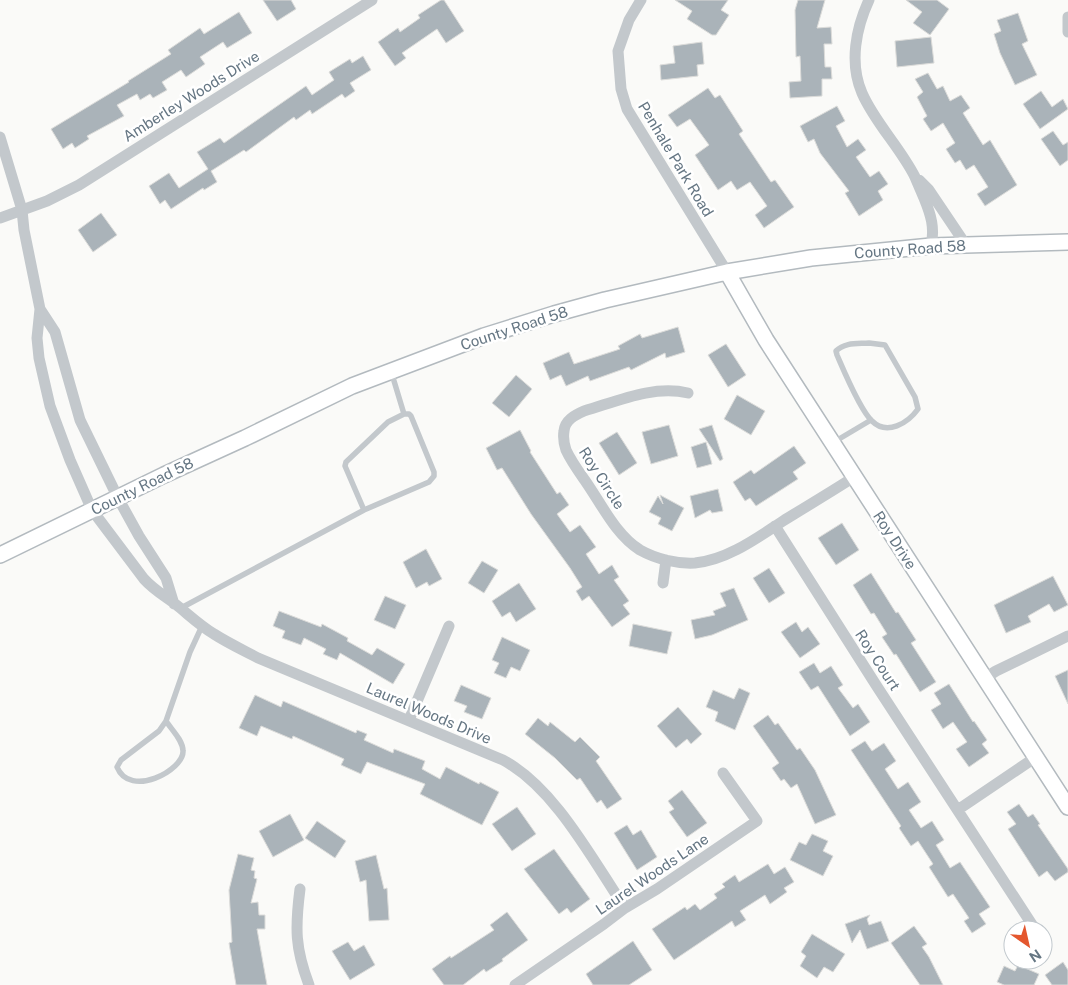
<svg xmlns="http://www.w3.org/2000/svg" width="1068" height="985" font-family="'Public Sans',sans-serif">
	<rect width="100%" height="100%" fill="#fafaf8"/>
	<!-- building -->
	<path fill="#aab3b9" stroke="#dcdcda" d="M263 0H291L296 9 277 21Z
		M441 0H444L464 31 446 43 437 29 402 53 406 58 395 66 378 42 398 28 400 32 420 18 418 15Z
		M675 0H728L721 10 729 15 716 35H712L687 19 692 11Z
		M798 0H825L817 28 831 27 832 44H824L825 67H831L832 79H822V96L790 98 789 82 801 81 800 56 796 57 795 10Z
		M906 0H937L949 9 930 35 913 23 922 12Z
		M239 12 252 33 227 48 223 42 200 57 205 64 186 77 181 70 162 82 167 90 153 98 150 94 140 100 137 94 117 105 124 116 87 136 89 139 75 148 72 143 63 149 51 129 129 82 128 81 171 54 168 50 200 28 204 34Z
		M1018 13 1028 41 1022 44 1037 75 1015 85 1000 53 994 34 1001 31 997 20Z
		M931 37 934 63 897 67 895 41Z
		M702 42 704 64 697 65 698 76 661 80 660 65 675 63 673 46Z
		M363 56 371 70 350 83 355 91 345 98 342 94 312 114 310 110 296 120 294 117 246 152 244 150 211 171 217 182 204 190 203 188 171 209 165 200 160 204 149 186 169 173 179 188 208 169 197 152 220 138 224 143 306 86 312 95 334 80 329 72 350 59 352 63Z
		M928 73 937 89 943 86 950 101 961 95 970 108 963 113 983 145 990 140 1017 185 985 206 977 194 988 187 974 165 966 170 960 160 955 163 946 149 955 143 943 123 931 131 923 119 927 116 917 97 923 92 915 79Z
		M708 88 715 98 720 95 743 131 739 134 771 182 775 180 794 207 764 228 755 215 767 206 750 182 737 190 731 181 718 190 695 155 709 145 690 119 677 127 668 115Z
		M1041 91 1052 107 1063 99 1068 109 1040 129 1023 104Z
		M837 106 845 121 836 126 847 147 858 139 866 150 856 157 870 177 879 171 888 184 878 191 883 200 859 216 845 193 849 191 820 153 814 139 808 142 800 126Z
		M1053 131 1063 145 1068 142V160L1060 166 1041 139Z
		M101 213 117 235 93 252 78 230Z
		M678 327 685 352 666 358 665 353 631 370 629 367 590 381 588 376 566 386 561 375 550 380 543 363 569 352 574 364 620 349 618 346 640 334 642 338Z
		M726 344 746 375 728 387 708 355Z
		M516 375 532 389 509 417 492 403Z
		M737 395 765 411 751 435 724 419Z
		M669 425 678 456 651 464 642 432Z
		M712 425 723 459 720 461 699 429Z
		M520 430 531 451 530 452 557 494 560 492 569 505 557 514 570 532 580 525 596 547 586 554 599 574 612 565 619 577 614 580 629 601 623 605 630 614 612 627 589 596 582 601 576 591 582 587 570 568 531 514 502 468 497 470 486 448Z
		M617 432 637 463 619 475 599 443Z
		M706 442 712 464 697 468 691 447Z
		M794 446 806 463 793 472 798 479 756 506 750 498 745 501 733 482 751 470 754 474Z
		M718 489 723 511 712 513 710 510 695 518 690 496Z
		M660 495 684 508 672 531 658 524 661 518 649 512 658 496 663 504Z
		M842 523 859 550 836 565 818 538Z
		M426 549 442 579 429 586 427 582 416 588 403 562Z
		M482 561 498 570 484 593 468 583Z
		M769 568 785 593 769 603 753 578Z
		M871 573 896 613 898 612 916 640 911 643 936 682 920 692 896 654 894 655 882 637 887 634 874 613 871 614 853 585Z
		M1053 576 1068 605 1054 612 1049 604 1028 616 1031 622 1006 633 994 605Z
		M519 583 536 609 516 622 510 612 502 617 492 601Z
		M734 588 748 620 712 635 695 639 691 620 715 615 713 611 726 606 720 593Z
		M385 596 406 605 395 629 374 620Z
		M279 611 321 627 322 624 348 638 347 641 372 655 377 648 405 664 393 684 340 653 337 660 323 654 326 649 304 638 301 645 282 638 285 631 273 626Z
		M796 622 802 632 808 627 820 644 800 658 781 632Z
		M633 624 672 632 667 654 629 646Z
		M502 637 530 650 520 671 511 667 506 678 494 673 499 663 492 660Z
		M814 663 820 673 831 666 843 685 838 688 853 708 858 704 870 722 850 736 818 686 811 690 799 672Z
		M1068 670V704L1055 676Z
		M949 684 973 722 974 721 987 740 982 744 989 753 969 767 956 749 967 742 953 722 943 729 931 710 941 704 934 693Z
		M461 685 491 698 482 719 464 712 467 706 454 701Z
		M739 688 750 693 735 730 715 721 718 712 706 707 713 690 734 699Z
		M255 695 281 707 283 701 356 733 357 730 367 734 364 740 393 753 394 749 425 761 422 769 440 779 446 767 479 784 480 782 499 792 482 825 420 794 425 784 367 762 361 774 341 765 344 759 293 736 292 739 261 726 257 736 239 728Z
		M678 707 702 734 691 744 687 739 676 748 657 726Z
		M768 715 775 725 778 723 797 750 800 748 815 770 836 815 815 824 797 784 791 788 784 779 781 781 772 768 779 763 753 726Z
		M538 718 548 726 550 722 575 742 580 737 600 757 596 761 622 799 607 809 601 800 597 803 580 778 577 780 555 758 525 734Z
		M865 741 872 751 884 743 896 761 885 769 898 789 908 782 921 802 909 810 921 828 932 821 944 840 936 845 950 868 960 862 990 907 979 914 986 924 972 933 964 921 969 918 953 894 948 897 929 867 933 864 918 841 911 846 899 828 901 826 851 750Z
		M682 790 707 823 687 837 669 812 674 809 668 801Z
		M1019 804 1028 817 1033 814 1040 824 1038 825 1068 869V872L1055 881 1047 871 1039 877 1008 829 1016 824 1007 812Z
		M517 807 536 834 512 851 492 824Z
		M290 814 304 840 273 857 259 831Z
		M317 821 346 841 335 858 305 838Z
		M627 825 633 835 641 830 657 857 637 870 614 833Z
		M812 834 828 841 823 851 833 856 823 876 790 860 799 842 806 845Z
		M554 849 590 899 571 913 567 908 559 914 524 869Z
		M238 854 254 858 251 870 255 871 254 878 257 879 251 903 258 902 259 915H265V929H257L267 985H236L229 943 232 942 229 890Z
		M376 855 384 889 387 888 389 920 369 921 366 880 360 882 355 861Z
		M768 864 774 874 785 867 794 882 784 888 787 892 770 904 765 895 740 911 746 920 735 927 732 921 674 960 652 929 685 907 687 910 695 904 700 910 717 898 714 894 725 887 722 884 735 875 739 882Z
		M507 912 528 940 502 959 503 961 486 972 484 969 463 985H444L432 969 450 956 451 958 494 930 490 925Z
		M870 915 867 919 869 925 881 921 889 941 867 949 860 930 852 943 845 924Z
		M914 926 927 944 922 947 929 957 943 985H920L891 943Z
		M812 934 845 954 833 972 824 967 817 978 800 966 806 956 801 952Z
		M633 941 652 970 629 985H593L586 974Z
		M348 942 354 951 364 945 375 965 350 980 332 951Z
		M1063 962 1068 970V985H1052L1045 975Z
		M1018 965 1039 974 1034 985H1004L997 982 1004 966 1015 971Z"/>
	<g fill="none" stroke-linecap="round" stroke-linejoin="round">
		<defs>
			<path id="secondary" d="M727 272 766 340 1068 807
				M0 555 164 475 245 438 352 386 484 336 554 314 605 300 727 272 811 258 931 246 1068 242"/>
		</defs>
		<!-- secondary casing -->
		<use href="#secondary" stroke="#b3babf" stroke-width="18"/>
		<!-- lane -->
		<path stroke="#c3c8cc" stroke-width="5.5" d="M869 343 885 345 915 397 918 409C908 423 887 436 872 421 860 410 844 371 837 355L836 351C845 342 858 344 869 343Z
			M391 371 404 414
			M404 414H409L411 416 434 472V476L429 482 364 510 345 466 346 462 388 422Z
			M834 442 871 420
			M181 608 364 510
			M166 721C171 729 183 740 183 751 184 770 130 799 117 767L121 760 159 731 166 721 190 652 202 626"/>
		<!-- street -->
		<path stroke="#c3c8cc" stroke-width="11" d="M641 0 629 20 618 51 621 89 627 109 727 272
			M869 0C856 28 849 63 862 93 875 123 900 147 915 177 918 184 921 191 924 198 931 215 935 228 931 246
			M1068 17V32
			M0 137 22 210 24 230 40 309 37 338 39 358 50 406 70 460 92 510 144 579C153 589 163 595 174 603 187 613 199 625 214 634 228 643 243 650 258 658L503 760C555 788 592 859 625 908
			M919 180 929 190 966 245
			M0 218 47 201 79 185 372 0
			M40 309 55 332 80 420 118 498 139 536 166 578 174 604
			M688 393C653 385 618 401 584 411 575 415 565 420 564 431 563 437 564 444 566 450 571 461 579 472 586 482 602 505 616 535 640 550 656 559 677 564 695 563 727 560 757 538 783 521 807 506 831 492 854 477
			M775 526 876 685 1033 926
			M663 583 666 560
			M985 678 996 671 1068 636
			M409 720 449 626
			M959 809 1036 757
			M300 889C295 928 295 948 309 985
			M515 985 604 924 625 908 657 889 757 821 723 773"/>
		<!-- secondary -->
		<use href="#secondary" stroke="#fff" stroke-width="15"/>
	</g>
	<g text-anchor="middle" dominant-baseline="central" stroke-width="5" stroke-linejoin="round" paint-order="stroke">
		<!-- street labels -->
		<g font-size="15" fill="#657683" stroke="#fff">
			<text transform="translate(191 96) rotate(-32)">Amberley Woods Drive</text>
			<text transform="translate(676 159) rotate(59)">Penhale Park Road</text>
			<text transform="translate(910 249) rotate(-4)">County Road 58</text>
			<text transform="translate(514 328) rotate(-18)">County Road 58</text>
			<text transform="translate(602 478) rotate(57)">Roy Circle</text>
			<text transform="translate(142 486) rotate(-26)">County Road 58</text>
			<text transform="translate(895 540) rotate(57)">Roy Drive</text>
			<text transform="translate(878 660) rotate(57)">Roy Court</text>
			<text transform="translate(429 713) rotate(23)">Laurel Woods Drive</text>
			<text transform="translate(652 874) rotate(-34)">Laurel Woods Lane</text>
		</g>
	</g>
	<!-- north arrow -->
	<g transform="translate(1028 945) rotate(146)"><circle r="24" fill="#ffffff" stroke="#c1c8cd"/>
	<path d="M0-4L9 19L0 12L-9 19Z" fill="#e4572e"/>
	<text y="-8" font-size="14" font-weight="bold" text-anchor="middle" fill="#657683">N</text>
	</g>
</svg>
